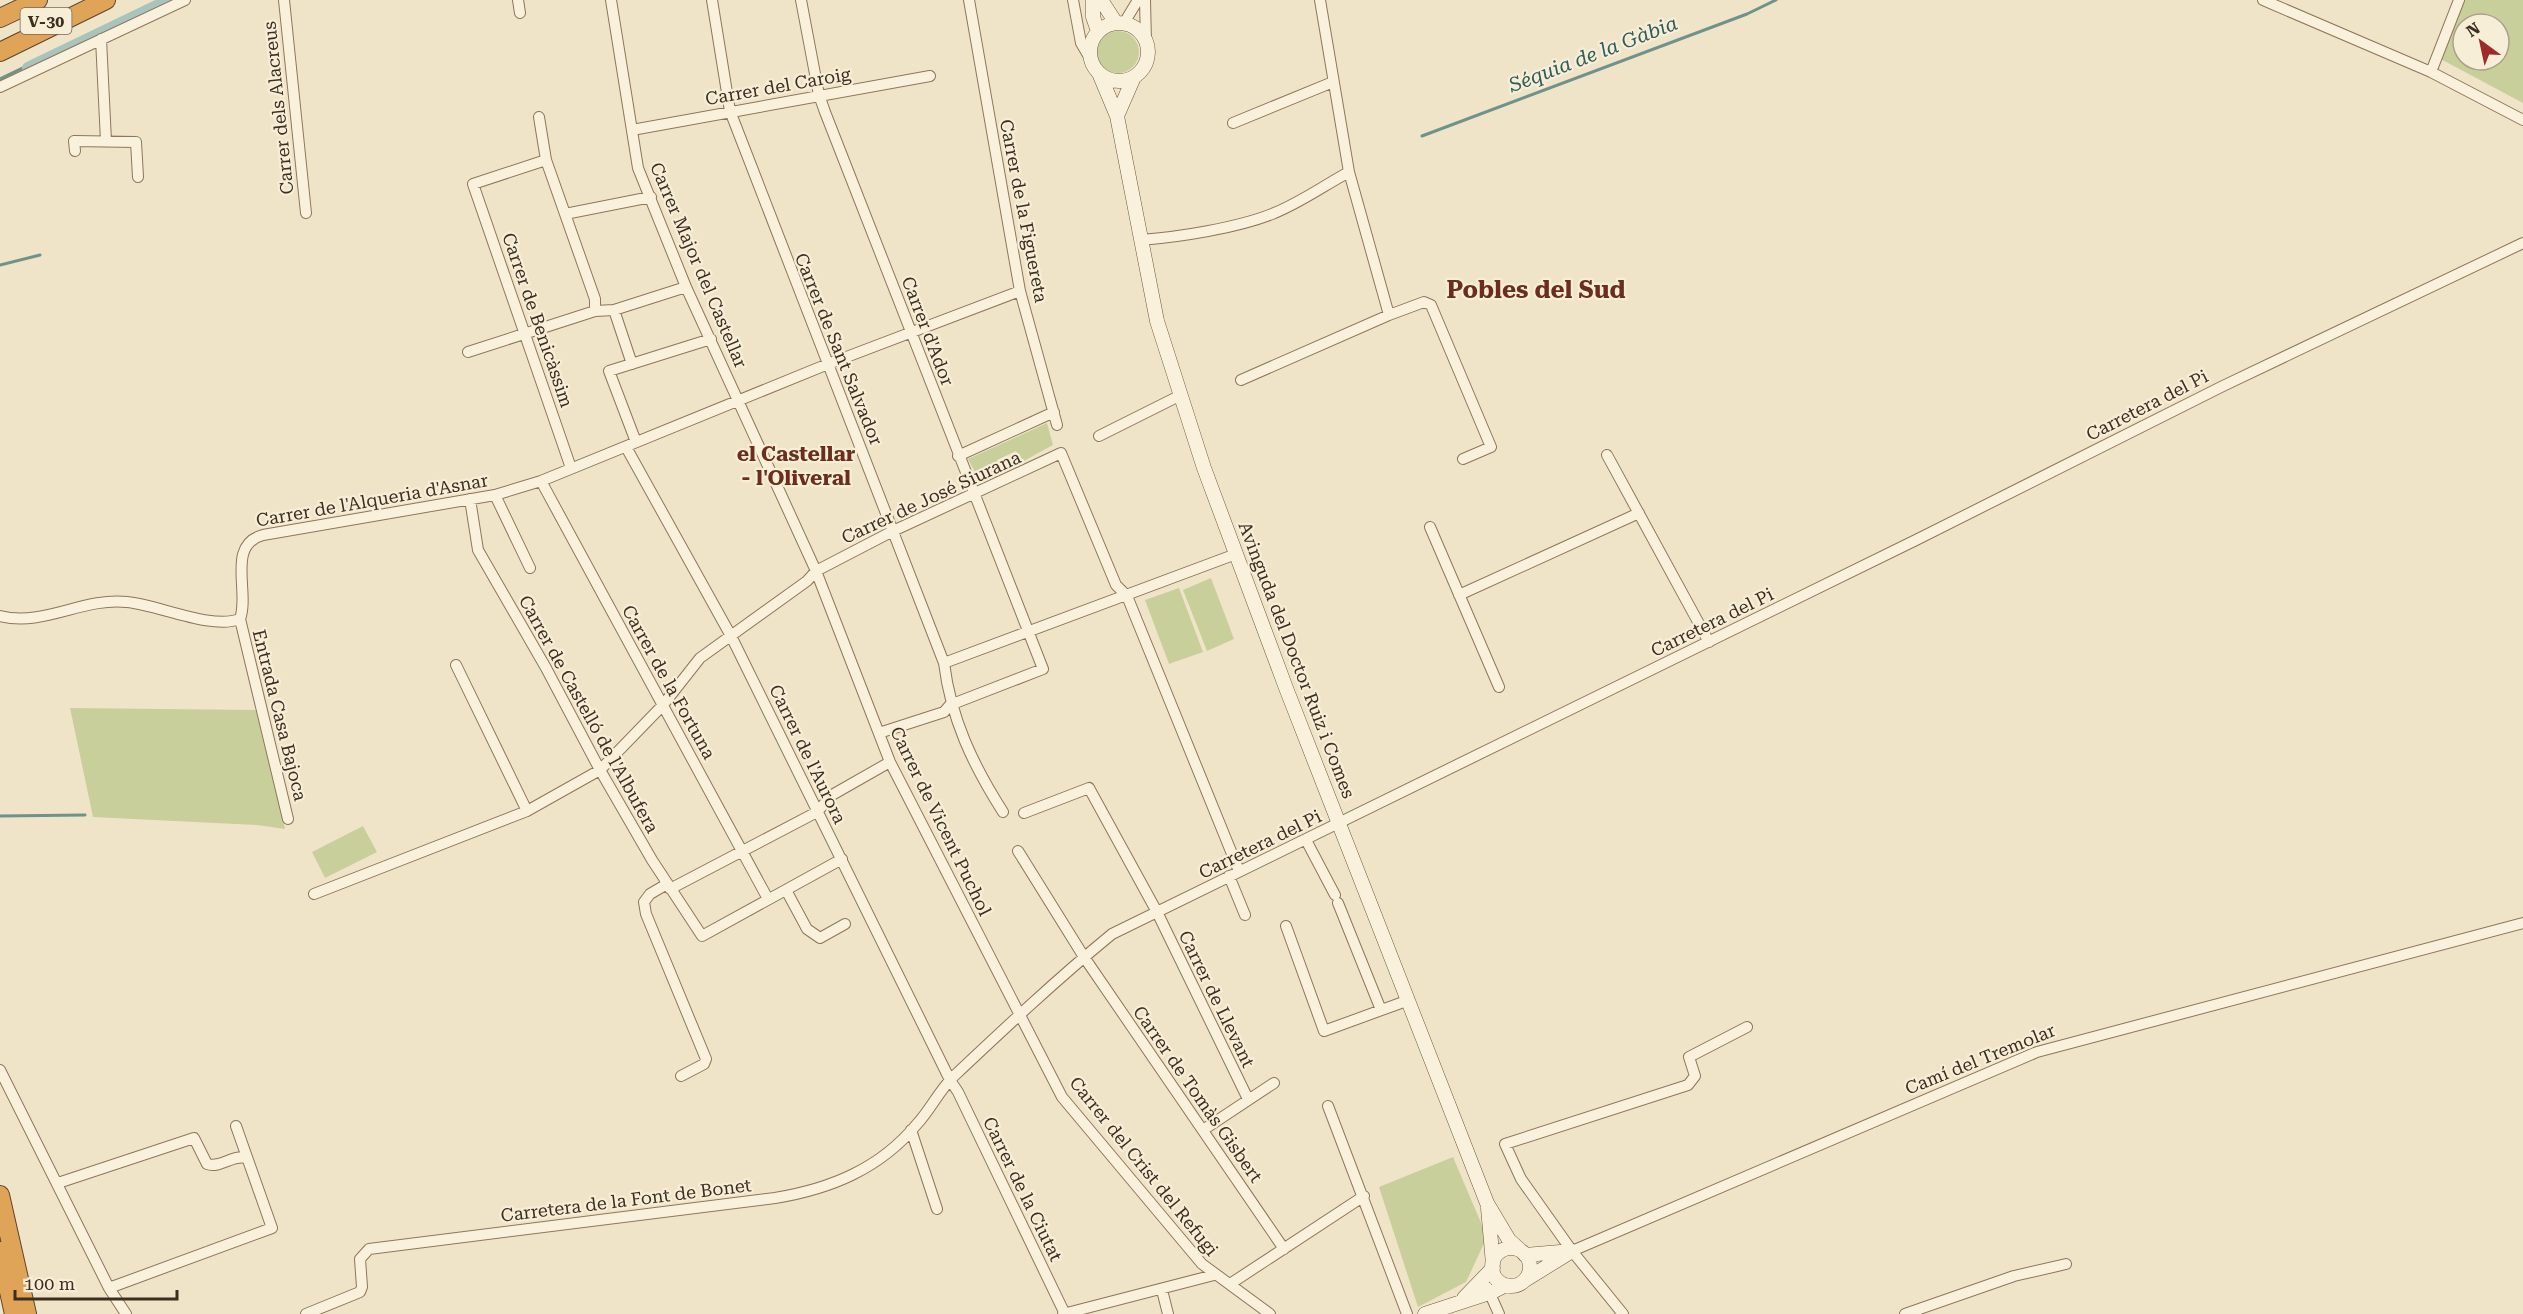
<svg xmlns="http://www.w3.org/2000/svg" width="2523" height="1314" font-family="'Roboto Serif',serif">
	<rect width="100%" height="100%" fill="#f0e4c8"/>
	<!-- green -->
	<path fill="#c9cf9b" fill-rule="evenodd" d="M2459 0H2523V103L2435 56ZM2463 24H2499V60H2463Z
		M1097 52a21 21 0 1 1 42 0a21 21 0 1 1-42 0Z
		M1047 423 1053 445 1022 462 1016 451 997 460 1002 472 981 483 968 459Z
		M1211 578 1234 639 1207 651 1183 590Z
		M1179 588 1203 652 1169 664 1145 600Z
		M70 708 256 710 285 829 257 825 93 817Z
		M363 826 377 852 325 878 312 852Z
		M1453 1157 1487 1237 1466 1282 1418 1307 1379 1187Z"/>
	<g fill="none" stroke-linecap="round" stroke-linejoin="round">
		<!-- stream -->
		<path stroke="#6f938a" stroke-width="3" d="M0 79 164 0
			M1422 136 1747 14 1776 0
			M0 265 40 255
			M0 816 85 815"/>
		<!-- canal -->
		<path stroke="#a9c4bc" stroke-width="12" d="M28 68 169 0"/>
		<defs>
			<path id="street" d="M284 0 306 213
				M518 0 520 13
				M611 0 638 168 686 287 816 571 890 762 1062 1097 1202 1264 1270 1314
				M712 0 730 111 944 663C951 719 973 765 1003 812
				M801 0 819 95 825 112 1043 669 950 705 944 712 879 733
				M969 0 1020 291 1057 425
				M1073 0 1081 43 1091 60
				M1145 0 1146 42
				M2263 0 2431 72 2523 120
				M1124 23 1138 0
				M101 39 106 141
				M2431 72 2459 0
				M0 87 185 0
				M539 117 546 160 595 299V311
				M1233 123 1333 82
				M632 130 930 76
				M75 151 74 141 136 142 138 177
				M546 160 473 184 571 468
				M565 214 651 197
				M1141 240C1179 237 1237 228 1272 214 1300 203 1323 186 1349 172
				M614 310 632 364
				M1389 315 1424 302 1431 305 1491 447 1463 459
				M468 352 595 311 614 310 686 287
				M1241 380 1389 315 1349 172 1320 0
				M1099 436 1179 396
				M636 442 609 371 711 339
				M626 447 731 636 950 1080 958 1092 1065 1314
				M1607 455 1709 642
				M958 456 1054 412
				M541 481 768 899
				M495 495 530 568
				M470 499 478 550 546 668 600 770 652 860 702 936 842 859
				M1430 527 1499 687
				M1459 595 1639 513
				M0 616C44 627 83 597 127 602 159 605 211 630 240 619
				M944 663 1236 554
				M456 665 527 811
				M1024 813 1089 788 1157 912 1248 1099
				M288 819 240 619C250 592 226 545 263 535L495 495 541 481 828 364 1020 291
				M1306 840 1335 895
				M1018 851 1084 957 1284 1249
				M1229 876 1245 915
				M667 884 650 894 644 902 646 914 706 1059 704 1064 681 1076
				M670 889 817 812 832 795 890 762
				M786 890 807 929 820 938 845 924
				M314 894 527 811 600 770 663 705 700 658 807 581 816 571 893 531 1061 453 1116 585 1127 596 1239 871
				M1338 903 1381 1010
				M1286 926 1324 1031 1409 1000
				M0 1070 109 1288 126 1314
				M1328 1106 1407 1314
				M911 1130 937 1209
				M1203 1130 1274 1083
				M58 1183 194 1138 207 1164C220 1169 233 1154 246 1158
				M1572 1251 2037 1052 2523 923
				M1230 1284 1364 1196
				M1487 1287 1499 1314
				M109 1288 272 1228 236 1126
				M1162 1290 1168 1314
				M306 1314 360 1292 362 1287 360 1259 369 1249 775 1198C830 1189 880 1169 917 1124 930 1110 939 1091 953 1077 1005 1028 1056 980 1112 934L1918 539 2223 386 2523 243
				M1063 1314 1214 1275
				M1623 1314 1572 1251 1521 1179 1505 1144 1688 1085 1695 1076 1689 1057 1747 1027
				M1905 1314 2014 1276 2066 1264"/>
			<path id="secondary" d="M1093 0V17L1098 31
				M1101 0 1116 23
				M1090 52a29 29 0 1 1 58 0a29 29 0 1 1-58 0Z
				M1099 73 1117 116 1157 321 1204 468 1286 688 1487 1203 1509 1240 1520 1250
				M1117 116 1134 77
				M1488 1208 1493 1264
				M1492 1267a19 19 0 1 1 38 0a19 19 0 1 1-38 0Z
				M1525 1255 1572 1251
				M1525 1280 1572 1251
				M1464 1298 1493 1268
				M1425 1314 1492 1292 1506 1285"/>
			<path id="highway" d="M0 18 38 0
				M0 52 106 0
				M0 1195 27 1314
				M0 1251 14 1314"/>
		</defs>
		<!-- street casing -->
		<use href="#street" stroke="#8d765c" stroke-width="12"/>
		<!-- secondary casing -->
		<use href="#secondary" stroke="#6f573f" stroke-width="15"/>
		<!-- highway casing -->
		<use href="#highway" stroke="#5b4430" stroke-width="20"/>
		<!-- street -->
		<use href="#street" stroke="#faf1dc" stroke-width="10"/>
		<!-- secondary -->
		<use href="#secondary" stroke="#faf1dc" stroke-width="14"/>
		<!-- highway -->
		<use href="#highway" stroke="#e0a458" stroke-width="18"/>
	</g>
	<g text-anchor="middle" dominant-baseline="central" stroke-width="4.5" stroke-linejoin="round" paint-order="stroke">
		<!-- shield labels -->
		<rect fill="#f7eed8" stroke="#756857" stroke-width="1.5" x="20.5" y="8" width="51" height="26" rx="4.5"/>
		<g font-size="16" font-weight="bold" fill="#3d2e20">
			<text x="46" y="21">V-30</text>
		</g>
		<!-- street labels -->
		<g font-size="18" fill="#3d2e20" stroke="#f7eed8">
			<text transform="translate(778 86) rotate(-10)">Carrer del Caroig</text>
			<text transform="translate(278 108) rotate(-96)">Carrer dels Alacreus</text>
			<text transform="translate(1024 211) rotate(79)">Carrer de la Figuereta</text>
			<text transform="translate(699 265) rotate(67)">Carrer Major del Castellar</text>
			<text transform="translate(538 320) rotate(71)">Carrer de Benicàssim</text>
			<text transform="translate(928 331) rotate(69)">Carrer d'Ador</text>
			<text transform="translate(839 349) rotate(68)">Carrer de Sant Salvador</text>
			<text transform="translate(2147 405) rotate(-27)">Carretera del Pi</text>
			<text transform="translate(931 497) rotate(-25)">Carrer de José Siurana</text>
			<text transform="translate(372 500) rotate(-10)">Carrer de l'Alqueria d'Asnar</text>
			<text transform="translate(1712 622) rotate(-26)">Carretera del Pi</text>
			<text transform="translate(1297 660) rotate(69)">Avinguda del Doctor Ruiz i Comes</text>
			<text transform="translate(669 682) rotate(61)">Carrer de la Fortuna</text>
			<text transform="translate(589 714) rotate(61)">Carrer de Castelló de l'Albufera</text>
			<text transform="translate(280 715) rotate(76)">Entrada Casa Bajoca</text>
			<text transform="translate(808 754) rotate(64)">Carrer de l'Aurora</text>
			<text transform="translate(941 821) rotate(64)">Carrer de Vicent Puchol</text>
			<text transform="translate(1260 844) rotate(-26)">Carretera del Pi</text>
			<text transform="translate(1217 999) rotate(64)">Carrer de Llevant</text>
			<text transform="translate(1980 1059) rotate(-22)">Camí del Tremolar</text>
			<text transform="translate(1198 1094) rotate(55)">Carrer de Tomàs Gisbert</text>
			<text transform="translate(1144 1166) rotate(51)">Carrer del Crist del Refugi</text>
			<text transform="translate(1023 1189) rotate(64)">Carrer de la Ciutat</text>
			<text transform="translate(626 1200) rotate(-7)">Carretera de la Font de Bonet</text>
		</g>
		<!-- water labels -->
		<g font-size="20" font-style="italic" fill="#2f5d5a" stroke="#f7eed8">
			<text transform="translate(1593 54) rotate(-21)">Séquia de la Gàbia</text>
		</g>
		<!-- quarter labels -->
		<g font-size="21" font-weight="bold" fill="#6b2e1e" stroke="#f7eed8">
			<text x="796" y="454">el Castellar<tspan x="796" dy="24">- l'Oliveral</tspan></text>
		</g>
		<!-- district labels -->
		<g font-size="24" font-weight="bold" fill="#6b2e1e" stroke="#f7eed8">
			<text x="1536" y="290">Pobles del Sud</text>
		</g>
	</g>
	<!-- north arrow -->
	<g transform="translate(2481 42) rotate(327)"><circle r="28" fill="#f7eed8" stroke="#ada18e" stroke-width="1.5"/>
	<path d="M0-4.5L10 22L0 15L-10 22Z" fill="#9e2a2b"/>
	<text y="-9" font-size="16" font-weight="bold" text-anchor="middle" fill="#3d2e20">N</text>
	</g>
	<!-- scale -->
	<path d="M15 1290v9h162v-9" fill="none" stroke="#3d2e20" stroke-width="3"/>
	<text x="24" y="1290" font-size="18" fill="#3d2e20" stroke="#f7eed8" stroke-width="4.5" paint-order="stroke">100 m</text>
</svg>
